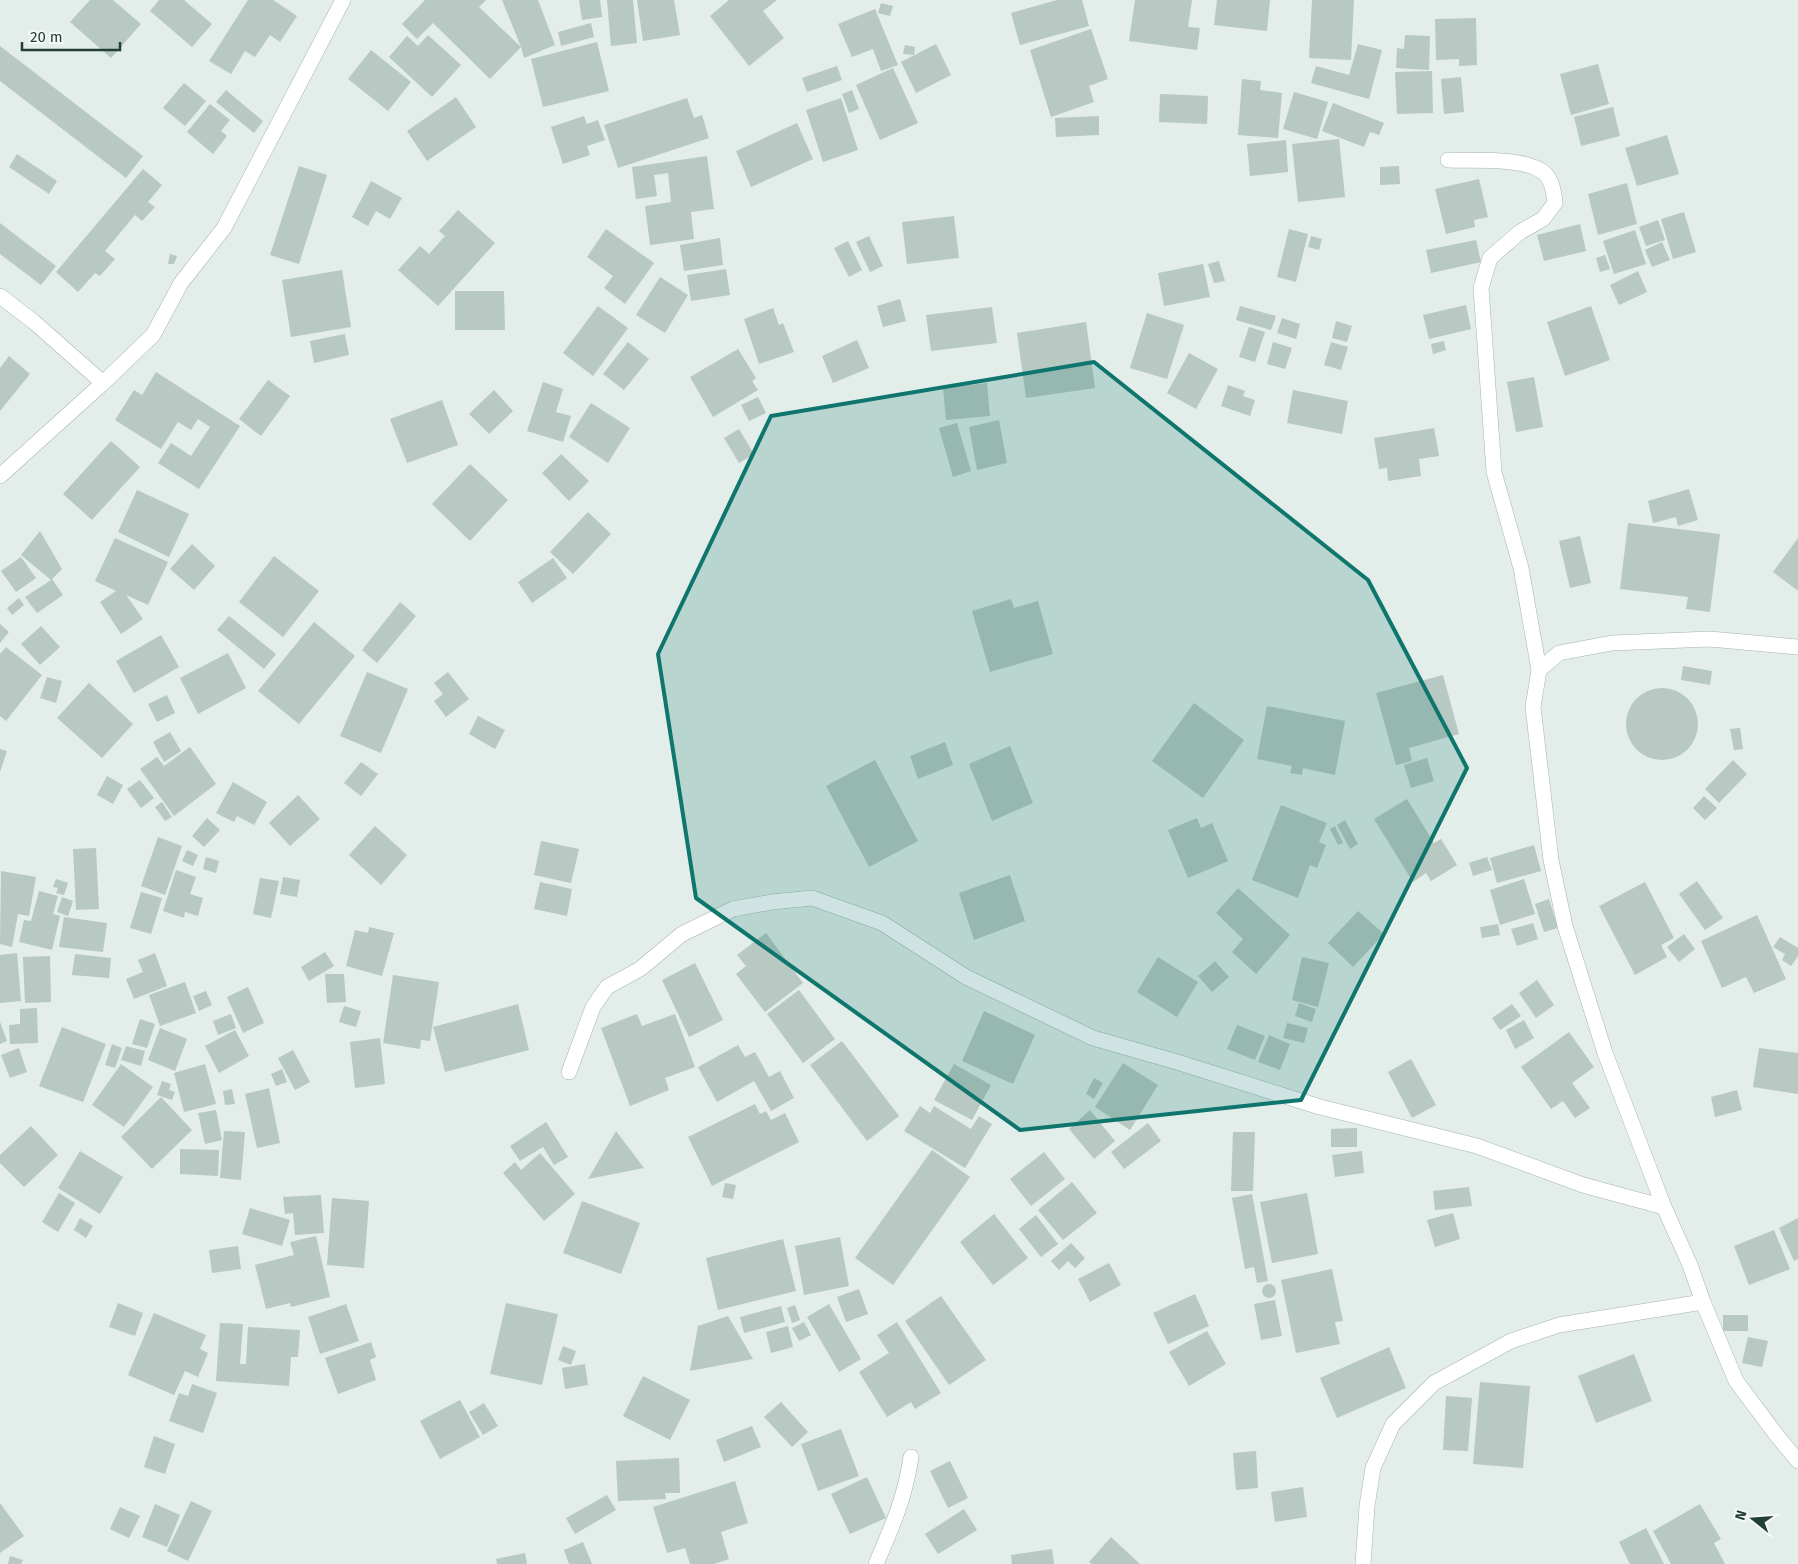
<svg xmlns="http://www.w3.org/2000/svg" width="1798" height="1564" font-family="'Fira Sans',sans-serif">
	<rect width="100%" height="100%" fill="#e3ede9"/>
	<!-- building -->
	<path fill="#b8c8c2" d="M90 0H113L141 24 111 58 70 22Z
		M159 0H184L212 24 192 47 150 11Z
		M248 0H273L297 16 280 42 270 35 255 57 245 51 231 74 209 61Z
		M425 0H486L479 7 521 47 490 79 433 23 417 39 402 24Z
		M502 0H538L555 45 524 58 521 47Z
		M579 0H600L602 17 582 20Z
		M607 0H633L637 43 611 46Z
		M637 0H674L680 35 643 41Z
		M729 0H777L763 11 784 38 749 66 710 16Z
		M1057 0H1082L1089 26 1020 45 1011 13Z
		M1135 0H1192L1188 27 1200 28 1197 50 1129 41Z
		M1217 0H1270L1267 31 1214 25Z
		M1312 0H1354L1351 60 1309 58Z
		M881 3 893 6 890 16 878 13Z
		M875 9 898 65 881 71 873 49 852 57 838 24Z
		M1476 18 1477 65 1459 66V59L1436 60 1435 19Z
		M591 23 594 37 561 46 558 32Z
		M1091 29 1108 79 1089 86 1094 102 1051 117 1030 50Z
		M428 35 461 65 432 97 389 57 407 36 418 46Z
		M1405 35 1430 36 1429 70 1396 68 1397 48 1404 49Z
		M597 42 609 91 543 107 531 59Z
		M936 44 951 75 916 93 901 62Z
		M1358 44 1382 50 1369 99 1311 83 1316 66 1349 75Z
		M905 45 915 47 914 55 903 54Z
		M0 46 143 156 126 178 0 81Z
		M371 50 411 82 388 111 348 79Z
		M1598 64 1609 104 1571 115 1560 74Z
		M837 66 842 80 807 92 802 78Z
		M893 68 918 123 880 140 856 85Z
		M1432 71 1433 113 1397 114 1395 72Z
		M1461 77 1464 112 1444 114 1441 79Z
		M1242 79 1261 81 1260 90 1282 93 1278 138 1238 135Z
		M184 83 206 101 185 126 163 108Z
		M226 90 263 121 254 133 216 102Z
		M852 90 859 109 849 113 842 94Z
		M1294 92 1328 102 1317 139 1283 129Z
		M1160 94 1208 96 1207 124 1159 122Z
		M456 97 476 127 427 161 407 131Z
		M687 98 694 118 702 115 709 138 618 168 604 125Z
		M841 98 858 150 823 162 806 110Z
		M1333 103 1384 123 1379 135 1370 132 1364 147 1322 131Z
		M210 104 230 120 221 131 227 136 213 154 187 132Z
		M1613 107 1620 136 1581 146 1574 117Z
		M584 116 587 124 598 120 605 140 587 146 590 155 563 164 551 127Z
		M1099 116V135L1056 137 1055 118Z
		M797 123 813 159 751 187 736 151Z
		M1667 135 1679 174 1637 186 1625 148Z
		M1339 139 1345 197 1298 202 1292 144Z
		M1286 140 1288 172 1250 176 1247 144Z
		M17 154 57 181 49 194 9 167Z
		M707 156 714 209 691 212 694 239 650 245 645 206 671 202 668 173 654 175 657 196 636 199 632 167Z
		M299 166 327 175 299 264 270 255Z
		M1399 166 1400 184 1380 185V167Z
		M143 169 162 185 148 202 155 207 142 221 135 215 105 251 115 259 100 276 95 273 78 292 56 272Z
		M1479 179 1488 217 1474 220 1475 227 1446 234 1435 189Z
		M371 181 402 198 390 219 376 211 368 226 352 217Z
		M1627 183 1637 224 1598 235 1588 194Z
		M458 210 495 243 438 306 398 270 420 246 429 254 445 236 439 231Z
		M1684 212 1696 252 1673 259 1661 219Z
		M954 216 959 258 907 264 902 222Z
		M1658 220 1665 240 1646 246 1639 227Z
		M0 223 56 266 41 285 0 254Z
		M1580 224 1586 251 1544 261 1537 235Z
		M606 229 654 263 625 304 604 288 613 276 587 257Z
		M1289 229 1308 234 1296 282 1277 277Z
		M1635 230 1646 264 1614 274 1603 241Z
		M869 236 883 266 870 272 856 242Z
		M1311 236 1322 239 1319 250 1308 247Z
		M720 238 723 265 684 271 680 245Z
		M1476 240 1481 262 1431 273 1426 250Z
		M848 241 862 270 849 277 834 248Z
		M1662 242 1670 260 1652 267 1645 250Z
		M170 254 177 256 174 264H168Z
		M1605 255 1610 269 1600 272 1596 258Z
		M1219 261 1225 281 1214 283 1208 264Z
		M1203 264 1210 297 1164 306 1158 273Z
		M726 269 730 295 691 301 687 275Z
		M342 270 351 327 291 337 282 280Z
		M1638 271 1647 292 1619 305 1610 285Z
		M660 277 688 295 665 333 636 315Z
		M455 291H504L505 330H455Z
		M900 299 906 321 883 327 877 306Z
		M1466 305 1471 329 1429 339 1423 315Z
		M598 306 628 328 593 376 563 353Z
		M1240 306 1276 316 1271 330 1236 320Z
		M1591 306 1610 360 1565 376 1547 322Z
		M992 307 997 343 931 351 926 315Z
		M773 308 779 325 783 323 794 352 759 364 744 319Z
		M1147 313 1184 325 1167 379 1130 368Z
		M1282 318 1300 324 1296 339 1277 333Z
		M1336 321 1352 326 1347 342 1332 338Z
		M1086 322 1095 388 1026 398 1017 333Z
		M1249 327 1265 332 1255 362 1239 357Z
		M345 334 349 355 314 363 310 341Z
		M857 340 869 368 833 383 822 356Z
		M1444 341 1446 350 1433 354 1431 344Z
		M628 342 649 359 624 390 603 374Z
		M1273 342 1292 348 1285 369 1267 364Z
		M1331 342 1348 347 1341 370 1324 365Z
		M738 349 756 378 752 381 758 390 713 417 690 377Z
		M1189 353 1218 369 1196 409 1167 393Z
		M9 356 30 374 0 411V368Z
		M156 372 240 426 199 489 158 463 171 443 191 456 210 427 198 419 191 430 178 422 161 449 115 420 134 390 142 395Z
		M1534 377 1543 427 1516 432 1507 382Z
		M268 380 290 396 261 436 239 419Z
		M543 382 563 389 556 412 571 416 563 442 527 431Z
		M987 383 990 416 946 420 943 388Z
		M1228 385 1245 391 1243 396 1255 400 1250 416 1221 406Z
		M494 390 513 411 489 434 469 414Z
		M1293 390 1348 401 1342 434 1287 423Z
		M758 397 766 413 749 421 741 405Z
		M442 400 458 445 407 463 390 419Z
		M591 403 630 428 608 463 569 437Z
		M999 420 1007 463 977 470 969 427Z
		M957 423 971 471 953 477 939 428Z
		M1434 428 1439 456 1419 459 1421 476 1388 481 1387 468 1379 469 1374 438Z
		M739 429 754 454 739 463 724 438Z
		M111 441 140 467 92 520 63 494Z
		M561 454 589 481 569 501 542 473Z
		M470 464 508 500 470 541 432 504Z
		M1689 489 1698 520 1678 526 1676 517 1653 523 1648 501Z
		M137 490 189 514 169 557 118 532Z
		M588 512 611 534 573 574 550 552Z
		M1628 523 1720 534 1710 612 1686 609 1688 597 1620 589Z
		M40 531 62 569 52 579 63 595 37 613 25 597 51 580 21 555Z
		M1580 536 1591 583 1570 588 1559 541Z
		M115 538 168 562 148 605 126 595 143 619 121 634 100 602 116 591 95 581Z
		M1798 538V589L1797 590 1773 572Z
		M192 544 215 566 194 590 170 569Z
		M274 556 319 591 283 637 239 602Z
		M21 557 36 578 16 592 1 571Z
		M553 558 567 578 532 603 518 582Z
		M19 598 24 605 12 615 7 608Z
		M1011 599 1014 608 1038 601 1053 654 990 672 972 611Z
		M400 602 416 616 377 663 362 650Z
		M229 616 276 654 264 669 217 630Z
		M314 622 355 656 299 724 258 691Z
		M0 624 9 632 0 643Z
		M41 626 60 647 40 665 21 644Z
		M161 635 179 667 134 693 116 661Z
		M6 647 42 675 6 721 0 716V654Z
		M228 653 246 688 198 714 180 678Z
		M1683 666 1712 671 1710 685 1681 680Z
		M367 672 408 689 381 753 340 736Z
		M448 672 469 699 446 717 434 701 443 694 434 683Z
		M1443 675 1459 734 1409 748 1412 761 1396 765 1376 693Z
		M47 677 62 681 56 703 40 698Z
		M89 683 133 724 102 758 57 718Z
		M1626 724a36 36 0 1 1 72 0a36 36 0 1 1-72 0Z
		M167 695 175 713 157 722 148 704Z
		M1194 703 1244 740 1203 798 1152 761Z
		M1267 706 1345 721 1335 775 1303 768 1302 775 1290 773 1292 766 1257 759Z
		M478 716 505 730 495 749 469 734Z
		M1740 728 1743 749 1734 750 1730 729Z
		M170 732 181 751 164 762 153 742Z
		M945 742 953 765 918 779 910 756Z
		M1010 746 1033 803 992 821 969 764Z
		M190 747 216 784 174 816 140 769 157 757 164 766Z
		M0 749 7 751 0 772Z
		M1427 758 1434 781 1411 788 1404 765Z
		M875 760 918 841 869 867 826 786Z
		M1733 760 1747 774 1719 803 1705 789Z
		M361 762 378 774 361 796 344 783Z
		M107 776 123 785 113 804 97 795Z
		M140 780 154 798 141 808 127 789Z
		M233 782 267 802 254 825 237 816 234 822 216 813Z
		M298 795 320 819 290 846 269 823Z
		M1704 796 1717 808 1705 820 1693 808Z
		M1407 799 1434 843 1441 839 1457 865 1431 881 1426 873 1413 882 1374 819Z
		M162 802 172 817 165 821 155 807Z
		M1281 805 1327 823 1319 842 1326 845 1317 868 1310 865 1298 898 1252 880Z
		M207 818 220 830 204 847 192 836Z
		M1197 818 1201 828 1212 823 1228 861 1188 878 1168 830Z
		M1345 820 1358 844 1350 849 1337 825Z
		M375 826 407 855 381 885 349 855Z
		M1335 826 1343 843 1338 845 1330 829Z
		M158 837 182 846 165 895 141 886Z
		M541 841 579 849 571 883 534 875Z
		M1534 845 1541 871 1497 883 1490 858Z
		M96 848 99 909 76 910 73 849Z
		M187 850 198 855 193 866 182 861Z
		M206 857 219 861 216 873 203 869Z
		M1487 857 1492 870 1473 876 1469 863Z
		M176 870 196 877 190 894 203 898 198 916 185 912 184 918 163 911Z
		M1 871 36 877 29 916 18 914 12 947 0 944Z
		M1010 875 1025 921 974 940 959 893Z
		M283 877 300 880 297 897 280 894Z
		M260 878 279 881 271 918 253 914Z
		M56 879 68 883 64 895 56 893 58 888 53 887Z
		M1524 879 1535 914 1500 925 1490 890Z
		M1697 881 1723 918 1705 930 1679 894Z
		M540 882 572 889 567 916 534 909Z
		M1645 882 1674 938 1661 945 1667 957 1635 975 1599 906Z
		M1238 888 1290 935 1256 974 1232 952 1243 939 1216 913Z
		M39 891 58 896 53 914 60 916 52 950 19 942 24 920 31 921Z
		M141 892 162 898 151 934 130 928Z
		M62 897 73 901 68 916 57 912Z
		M1549 899 1558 928 1544 932 1535 904Z
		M1358 911 1384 934 1353 967 1328 943Z
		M1757 915 1786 979 1754 993 1746 977 1722 988 1701 941Z
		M64 917 107 923 103 952 59 947Z
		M1533 923 1538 939 1517 946 1511 929Z
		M1498 924 1500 935 1482 938 1480 927Z
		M369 927 394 933 382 976 346 966 355 930 368 933Z
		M766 933 803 983 765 1012 736 974 746 966 737 955Z
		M1684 934 1695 949 1679 962 1667 947Z
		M1780 937 1798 948V956L1791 966 1782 960 1785 954 1773 947Z
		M325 952 334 966 309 981 301 967Z
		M17 953 21 1001 0 1003V955Z
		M155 953 167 986 134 999 126 979 143 972 138 960Z
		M75 954 111 958 109 978 72 975Z
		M50 956 51 1002 25 1003 23 957Z
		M1158 957 1198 982 1177 1017 1137 992Z
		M1302 957 1329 963 1318 1007 1292 1000Z
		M1215 961 1229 977 1212 992 1198 976Z
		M695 963 723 1020 689 1037 662 980Z
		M325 974H344L346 1002 327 1003Z
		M393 975 439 982 430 1041 421 1040 420 1049 383 1043Z
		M1537 980 1554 1005 1536 1018 1519 993Z
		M185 982 196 1013 160 1026 149 995Z
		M248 987 264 1023 243 1033 227 997Z
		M799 990 835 1039 803 1063 767 1014Z
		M206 991 212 1005 199 1011 193 996Z
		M1299 1003 1316 1009 1312 1022 1295 1016Z
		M518 1004 529 1050 445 1072 433 1027Z
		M1512 1004 1521 1016 1500 1030 1492 1018Z
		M344 1006 361 1011 356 1027 339 1022Z
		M37 1008 38 1043 10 1044 9 1025 20 1024V1009Z
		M984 1011 1035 1035 1013 1084 962 1061Z
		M231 1014 236 1028 218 1035 213 1021Z
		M637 1014 642 1026 675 1014 695 1067 665 1078 669 1090 630 1106 601 1028Z
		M140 1019 155 1024 147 1048 132 1044Z
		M1524 1020 1534 1038 1515 1049 1506 1030Z
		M0 1022 7 1041 0 1044Z
		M1287 1023 1308 1028 1304 1043 1283 1038Z
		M1237 1025 1265 1036 1255 1060 1227 1049Z
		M62 1027 106 1044 83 1102 39 1086Z
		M160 1028 187 1039 175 1071 148 1060Z
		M235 1030 249 1056 219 1073 205 1046Z
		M1569 1032 1594 1067 1572 1083 1590 1108 1575 1118 1563 1101 1551 1109 1521 1067Z
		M1269 1035 1290 1044 1280 1070 1258 1062Z
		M380 1038 385 1084 355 1088 350 1042Z
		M842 1041 899 1116 867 1141 810 1065Z
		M112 1044 122 1048 115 1068 105 1065Z
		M738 1045 745 1057 755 1052 769 1077 780 1071 794 1098 771 1111 754 1081 717 1102 698 1067Z
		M126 1046 145 1051 141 1066 121 1060Z
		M19 1048 27 1072 10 1078 1 1055Z
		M1759 1048 1798 1053V1094L1753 1087Z
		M293 1050 310 1082 295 1090 278 1058Z
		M1411 1059 1436 1105 1412 1118 1388 1072Z
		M1123 1063 1158 1085 1130 1130 1095 1107Z
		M121 1064 153 1087 124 1127 92 1105Z
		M205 1064 216 1104 184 1112 174 1073Z
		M954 1064 991 1085 972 1120 934 1100Z
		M282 1069 287 1082 276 1086 271 1074Z
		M1094 1078 1103 1083 1094 1099 1086 1094Z
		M162 1081 171 1084 169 1090 175 1092 172 1100 157 1095Z
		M269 1088 280 1143 257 1148 245 1094Z
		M232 1089 235 1104 225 1105 223 1091Z
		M1737 1090 1742 1110 1715 1117 1711 1097Z
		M161 1097 192 1130 152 1169 121 1137Z
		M755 1104 760 1114 766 1111 771 1120 785 1113 799 1142 712 1186 688 1137Z
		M920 1106 930 1113 934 1106 971 1129 979 1116 992 1124 965 1168 904 1131Z
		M216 1110 222 1140 205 1144 198 1113Z
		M1090 1110 1115 1141 1094 1159 1069 1129Z
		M546 1122 568 1157 554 1165 543 1147 520 1161 510 1146Z
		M1148 1123 1161 1141 1124 1169 1111 1152Z
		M31 1126 58 1155 24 1187 0 1163V1155Z
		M1357 1128V1147H1331V1129Z
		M224 1131 245 1132 241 1180 220 1178Z
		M616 1131 644 1168 588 1179Z
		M1233 1132H1255L1253 1191H1231Z
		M180 1149 219 1150 218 1176 180 1174Z
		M932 1150 970 1177 893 1285 855 1258Z
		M80 1151 123 1177 100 1214 58 1188Z
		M1362 1151 1364 1173 1335 1177 1332 1155Z
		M1044 1152 1065 1179 1031 1206 1010 1179Z
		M540 1153 575 1194 544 1221 503 1173 515 1162 521 1170Z
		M1072 1182 1097 1213 1063 1240 1038 1210Z
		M725 1183 736 1185 733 1199 722 1197Z
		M1469 1187 1472 1206 1435 1210 1433 1191Z
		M59 1193 75 1203 58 1232 42 1222Z
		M1307 1193 1318 1254 1272 1263 1260 1202Z
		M1252 1194 1268 1281 1257 1283 1254 1267 1245 1269 1232 1198Z
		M321 1195 324 1233 295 1235 293 1213 285 1214 283 1197Z
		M332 1198 369 1201 364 1268 327 1265Z
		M582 1201 640 1223 621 1274 563 1253Z
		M250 1208 290 1220 282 1246 242 1234Z
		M1453 1213 1460 1239 1435 1247 1427 1220Z
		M994 1214 1028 1258 993 1285 960 1242Z
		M1036 1215 1058 1244 1041 1257 1019 1229Z
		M80 1218 93 1226 86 1238 74 1230Z
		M1798 1218V1259L1794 1261 1779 1228Z
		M1774 1230 1790 1269 1749 1285 1734 1246Z
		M316 1236 330 1297 291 1307 290 1303 266 1309 255 1265 294 1255 290 1242Z
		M840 1237 849 1286 804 1295 795 1246Z
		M783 1239 796 1291 718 1310 706 1258Z
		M1071 1243 1085 1258 1075 1268 1068 1261 1059 1270 1051 1261Z
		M238 1246 241 1269 212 1273 209 1250Z
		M1109 1263 1121 1285 1090 1302 1078 1279Z
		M1332 1269 1343 1321 1335 1322 1340 1344 1296 1353 1281 1280Z
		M1262 1291a7 7 0 1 1 14 0a7 7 0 1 1-14 0Z
		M859 1289 868 1314 846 1322 837 1297Z
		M1195 1294 1209 1326 1168 1344 1153 1313Z
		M941 1296 986 1360 949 1385 905 1321Z
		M1275 1300 1282 1336 1261 1340 1254 1304Z
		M118 1303 143 1313 135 1336 109 1327Z
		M506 1303 558 1314 542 1385 490 1374Z
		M346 1304 359 1341 320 1354 308 1317Z
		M829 1304 861 1359 839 1372 807 1317Z
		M795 1305 800 1320 792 1323 787 1308Z
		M781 1306 785 1322 744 1333 740 1317Z
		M154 1313 206 1335 200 1349 208 1353 198 1377 185 1371 174 1395 128 1375Z
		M1723 1315H1748V1331H1723Z
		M728 1316 753 1359 690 1371 698 1326Z
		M804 1322 811 1335 799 1341 792 1328Z
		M897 1322 941 1393 915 1409 911 1402 887 1417 859 1372 889 1353 877 1335Z
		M220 1323 243 1324 240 1364H246L248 1327 300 1330 298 1357H291L289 1386 216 1381Z
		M788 1326 793 1347 771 1353 766 1332Z
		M1207 1331 1226 1364 1189 1386 1169 1352Z
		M1748 1337 1768 1341 1762 1367 1742 1363Z
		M371 1342 376 1357 370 1360 376 1380 338 1394 325 1358Z
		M563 1346 576 1351 571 1365 558 1360Z
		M1389 1347 1406 1388 1337 1418 1320 1378Z
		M1634 1354 1652 1401 1596 1423 1578 1376Z
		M585 1364 588 1385 565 1389 562 1368Z
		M643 1376 690 1400 670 1440 623 1416Z
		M1480 1382 1530 1386 1523 1468 1473 1464Z
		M192 1384 217 1393 203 1433 169 1421 179 1393 188 1396Z
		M1446 1396 1472 1398 1468 1451 1443 1450Z
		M460 1400 480 1437 440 1459 420 1421Z
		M781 1402 808 1432 792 1447 764 1417Z
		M484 1403 498 1426 483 1435 469 1412Z
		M752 1426 761 1447 724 1462 716 1440Z
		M841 1429 859 1476 818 1491 801 1444Z
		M154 1436 175 1444 165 1474 144 1467Z
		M1256 1451 1258 1488 1236 1490 1233 1453Z
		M679 1458 680 1493H665L666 1499 618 1501 616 1461Z
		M950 1461 968 1498 948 1508 930 1471Z
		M867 1477 886 1518 850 1534 831 1494Z
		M735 1481 748 1523 721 1532 729 1559 714 1564H690L685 1548 667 1553 653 1507Z
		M1303 1487 1307 1517 1275 1522 1271 1492Z
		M607 1495 616 1510 575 1534 566 1518Z
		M191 1501 212 1511 188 1561 167 1551Z
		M0 1503 24 1536 0 1553Z
		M155 1504 180 1515 167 1547 142 1537Z
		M1700 1504 1721 1539 1714 1543 1725 1564H1671L1653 1531Z
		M120 1507 140 1516 129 1538 110 1529Z
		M964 1509 977 1530 938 1554 925 1534Z
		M1646 1528 1664 1564H1630L1619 1542Z
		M1111 1537 1140 1564H1092L1089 1562Z
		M583 1542 592 1564H569L564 1550Z
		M1052 1549 1054 1564H1012L1011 1555Z
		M525 1553 527 1564H497L496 1559Z
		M10 1556 23 1560 21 1564H8Z"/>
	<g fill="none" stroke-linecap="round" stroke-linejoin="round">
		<defs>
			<path id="minor" d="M1448 160C1475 161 1519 157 1542 171 1552 178 1554 192 1555 203L1543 219 1520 232 1490 258 1481 288 1494 472 1521 568 1539 670
				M0 296 34 322 103 383
				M0 476 103 383 153 335 181 283 224 228 343 0
				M1798 647 1710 639 1612 643 1559 653 1539 670 1533 707 1551 860 1565 926 1605 1053 1664 1207 1690 1265 1703 1302 1736 1381 1778 1437 1798 1461
				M569 1072 593 1007 607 987 640 969 682 934 733 909 772 902 812 898 882 923 966 977 1093 1038 1177 1062 1320 1107 1477 1146 1583 1185 1664 1207
				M876 1564C892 1527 905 1498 911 1457
				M1363 1564 1367 1506 1373 1468 1393 1424 1434 1383 1511 1341 1559 1325 1703 1302"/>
		</defs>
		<!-- minor casing -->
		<use href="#minor" stroke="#a5b5b0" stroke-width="16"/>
		<!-- minor -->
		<use href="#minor" stroke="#fff" stroke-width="15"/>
	</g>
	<!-- marked area -->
	<path fill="#0f766e" fill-opacity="0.2" stroke="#0f766e" stroke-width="4" stroke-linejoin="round" d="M1094 362 1368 580 1467 768 1301 1100 1020 1130 696 898 658 654 771 416Z"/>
	<!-- north arrow -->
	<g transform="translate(1753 1519) rotate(287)" stroke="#f4f9f7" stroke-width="4" paint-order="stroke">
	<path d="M0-4L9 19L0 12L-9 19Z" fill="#223f37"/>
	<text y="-8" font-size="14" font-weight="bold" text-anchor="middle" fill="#223f37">N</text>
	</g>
	<!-- scale -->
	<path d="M22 42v8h98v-8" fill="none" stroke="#223f37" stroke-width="2.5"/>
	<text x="30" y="42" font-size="15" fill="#223f37" stroke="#f4f9f7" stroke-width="4" paint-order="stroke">20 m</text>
</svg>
